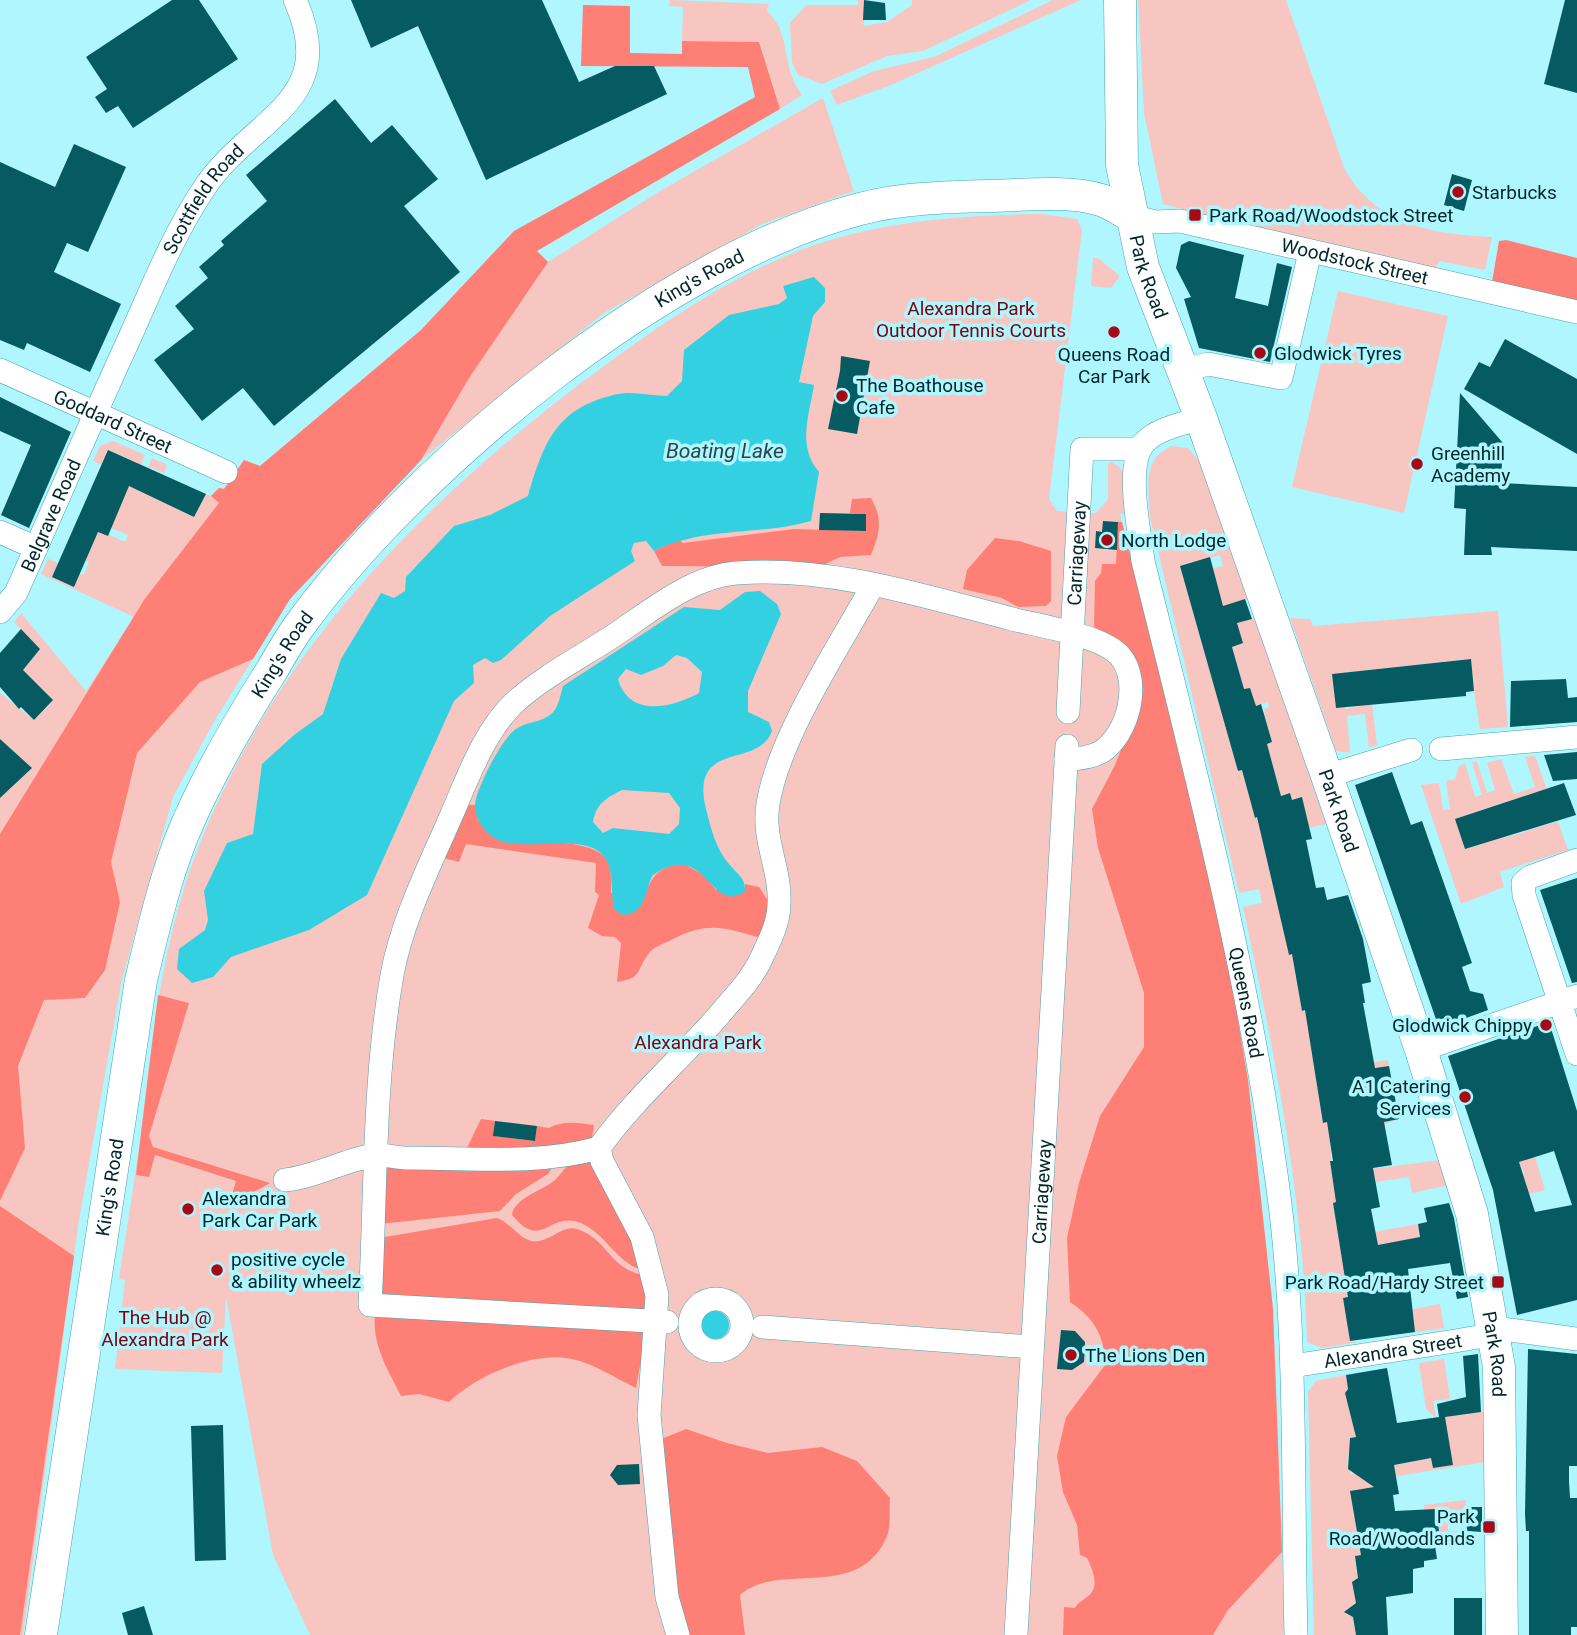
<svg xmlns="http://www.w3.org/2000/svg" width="1577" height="1635" font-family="Roboto,sans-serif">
	<rect width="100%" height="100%" fill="#aff6ff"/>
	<!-- green -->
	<path fill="#f8c6c0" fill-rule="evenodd" d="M670 0 769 4 767 10C771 16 778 23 780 29 789 54 785 71 802 95L780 109 759 42 682 41 683 7 669 6Z
		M858 0H864V26L887 22 912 5V0H1031L923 51 887 56 822 84 798 75 792 62 790 23 806 5H858Z
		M1053 0H1081L891 85 837 105 830 91 874 71 934 57Z
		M1138 0H1286L1345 170C1377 225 1432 234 1492 237L1485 270 1439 261 1434 273 1163 204 1144 113Z
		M823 98 854 191 762 224 604 313 421 460 290 599 212 725 173 797 122 979 79 1220 23 1635H0V797L32 768 0 739V693L34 720 53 701 41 688 16 676 40 649 14 622 21 613 86 691 134 617 41 574 48 559 58 563 52 577 84 574 89 562 85 560 99 530 125 542 128 535 111 528 136 462 109 450 102 465 93 461 100 446 113 441 145 455 135 479 142 482 152 458 167 465 164 473 150 467 139 491 194 517 206 494 211 496 219 488 224 489 244 460 260 466 421 330 514 231 548 262 660 191Z
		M1042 214 1077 219 1082 230 1049 499 1057 511 1096 513 1108 499V464L1111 462C1133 472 1129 491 1131 513L1120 514 1248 1080 1273 1309 1285 1635H310L273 1555 226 1297 222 1373 115 1369 125 1280 119 1279C126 1232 134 1186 140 1140 152 1039 162 938 200 843 279 646 429 496 596 372 670 317 752 261 841 237 907 219 974 215 1042 214Z
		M1093 258H1098L1120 276 1111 288 1091 286Z
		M1338 291 1448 316 1404 513 1292 487Z
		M1172 446 1188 448 1202 465 1248 599 1233 603 1234 614 1239 622 1255 618 1326 824 1308 828 1310 839 1305 840 1299 815 1275 820 1276 828 1261 831 1272 883 1305 877 1306 885 1276 891 1289 954 1319 949 1318 939 1333 936 1325 911 1312 914 1310 904 1335 898 1339 912 1356 910 1344 912 1345 918 1336 920 1338 928 1360 923 1361 926 1346 930 1348 942 1331 946V951L1293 959 1302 1011 1340 1004 1342 1013 1357 1010 1359 1021 1338 1024 1336 1018 1307 1023 1315 1064 1344 1059V1054L1365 1050 1367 1063 1388 1060 1389 1066 1368 1069 1369 1073 1347 1077 1345 1071 1316 1079 1323 1122 1377 1113 1379 1123 1399 1119 1385 1124V1127L1330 1137 1332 1174 1441 1160 1449 1185 1412 1193 1409 1177 1376 1182 1373 1171 1358 1174 1359 1181 1336 1185V1202L1333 1203 1336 1224 1345 1226 1347 1237 1418 1224 1423 1251 1418 1238 1370 1247 1368 1237 1340 1245 1347 1287 1377 1282 1378 1286 1383 1284V1286L1348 1293 1349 1297 1343 1298 1346 1311H1350L1353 1327 1348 1329 1350 1341 1359 1342 1322 1348 1307 1342C1303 1195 1274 1050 1243 907L1262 903 1259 889 1239 893 1150 517C1149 488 1141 459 1172 446ZM1220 555 1223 566 1213 568C1218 586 1219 602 1223 617L1232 615 1233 634 1239 632 1242 643 1232 647 1244 689 1250 688 1253 698 1248 701 1250 707 1268 702 1269 707 1264 709 1265 714 1257 716 1263 727 1267 726 1272 742 1267 744 1281 796 1290 793 1292 800 1302 798 1303 804 1255 818 1242 770H1238L1180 566Z
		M1498 611 1508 727 1480 729 1469 659 1333 674 1345 709 1372 703 1377 745 1369 748 1365 714 1347 716 1350 753 1336 751 1290 618 1310 619 1313 626Z
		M1535 756 1568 850 1500 872 1504 887 1461 904 1421 785 1439 783 1443 810 1450 809 1446 781 1455 779 1459 766 1465 763 1475 797 1482 795 1472 762H1477L1487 793 1495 790 1487 763 1501 759 1514 794 1535 787 1525 757ZM1545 790 1556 822 1504 838 1493 806ZM1488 808 1482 844 1465 849 1456 819 1480 814V810Z
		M1532 1146 1545 1190 1521 1196 1527 1187 1525 1180 1517 1182 1516 1177 1524 1174 1521 1166 1514 1168 1512 1163Z
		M1440 1304 1444 1328 1415 1332 1413 1322 1392 1313Z
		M1444 1359 1450 1399 1433 1401 1436 1418 1485 1411 1486 1462 1385 1478 1386 1486 1351 1491 1354 1516 1425 1519 1424 1505 1466 1500V1520L1448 1521V1531L1472 1532 1427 1538 1355 1556 1360 1602 1353 1603 1350 1615 1353 1617 1356 1635H1314L1308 1392 1316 1381 1346 1375 1348 1389 1345 1393 1357 1436 1350 1438 1352 1451H1349L1347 1462 1351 1474 1431 1458 1433 1468 1452 1465 1436 1418 1426 1409 1419 1363Z"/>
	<!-- forest -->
	<path fill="#fe7f75" d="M583 5 630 6V53L682 54V41L759 42 780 109 537 251 548 262 469 378 421 460 290 599 253 659 200 682 137 753 111 862 120 902 105 970 85 998 44 1000 18 1066 25 1148 0 1201V834L144 600 219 503 211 496 219 488 224 489 244 460 260 466 421 330 514 231 755 97 748 67 581 66Z
		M1506 240 1577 258V301L1492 282 1499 241Z
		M871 498C883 519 880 533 871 555L840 557 819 567 662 566 654 551 678 539 683 543 794 529 866 531V514L850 513 852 499Z
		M1118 522H1122L1206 863 1229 966 1248 1080 1273 1309 1282 1552 1228 1610 1213 1635H1063L1064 1607 1075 1608C1079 1601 1083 1601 1088 1596 1100 1587 1093 1570 1087 1558L1080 1555 1077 1525 1063 1492 1057 1456 1066 1417 1105 1365C1105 1336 1094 1318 1070 1302L1067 1238 1079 1183 1100 1116 1144 1047V993L1098 848 1092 809 1115 765 1137 709 1114 638 1094 627 1095 581 1101 573 1102 564H1116Z
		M995 538 1019 541 1051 551V601L1046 606 1018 607 1002 598 963 589 967 570Z
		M465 805H475L478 820 500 841C526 843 593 837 607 860 612 870 611 883 611 893L647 890C654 872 664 865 684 864L704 875 716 890 745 891V884L759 887 771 905 766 931 757 937C722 927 708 922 673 939 666 943 655 946 650 952 635 970 644 978 617 982L621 943 615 937 602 936 588 928 599 895 595 892 596 863 466 844 459 862 443 858Z
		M158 995 189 1003 149 1136 153 1147 270 1183 243 1198 232 1195 236 1181 155 1155 149 1177 136 1175Z
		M481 1119 495 1121 494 1136 535 1141 537 1126 549 1128C563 1120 578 1123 594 1125L592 1138 583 1146 465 1152Z
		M594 1161 647 1271C617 1266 608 1235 581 1223 549 1210 542 1252 512 1215 514 1198 542 1191 555 1180 560 1175 565 1168 570 1162Z
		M555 1163 548 1174 516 1194 500 1211 380 1224 386 1168 393 1164Z
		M0 1206 74 1256 20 1635H0Z
		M497 1218C512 1223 523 1245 539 1241 555 1238 564 1223 580 1230 611 1243 608 1269 647 1276L650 1305 642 1312 377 1297 379 1238Z
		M375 1315 640 1327 646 1333 636 1388C615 1378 595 1364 572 1359 534 1350 475 1376 449 1402L419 1394 401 1396C388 1370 372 1345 375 1315Z
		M686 1429 727 1443 768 1453 822 1447 857 1461 890 1498C889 1509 891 1526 887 1536 859 1603 780 1560 740 1595L745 1635H687L679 1601 659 1440Z"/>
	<!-- water -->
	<path fill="#33d0e1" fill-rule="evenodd" d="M814 277 825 288V302L813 316 799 382 814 385C809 416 797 446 819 472L811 521C759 536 705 526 654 551L646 541 634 543 631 551 635 561 550 616 501 660 493 663 485 658 473 665 474 683 454 701 367 895 309 930 231 957 213 977 192 983 177 969 179 949 205 930 208 920 204 891 227 843 253 834 262 764 294 735 323 714 341 659 381 593 394 598 405 591 406 577 454 526 490 515 528 496C544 441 557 407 618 394 633 391 652 396 667 396L682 381 684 350 729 315 779 304 787 298 783 286Z
		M760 591 777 604 781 614 748 691V712L769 722 772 731C758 770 689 739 706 809 711 829 716 849 729 864 736 873 746 878 745 891 710 918 707 836 652 876 645 893 645 914 623 915L614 909C611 895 613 879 609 866 597 826 525 855 496 839 484 832 474 818 475 804 477 787 502 738 516 729 526 722 541 722 550 715 559 708 560 696 563 686L684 607 720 610 745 592ZM676 655 687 658 702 672 699 693C672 708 629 718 618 679L626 669 641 675 663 666ZM622 790 669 793 680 808 679 824 669 834 613 828 603 833 593 822C596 804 606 798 622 790Z
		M701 1325a14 14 0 1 1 28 0a14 14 0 1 1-28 0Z"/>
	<!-- building -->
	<path fill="#065a62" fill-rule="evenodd" d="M172 0H199L238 59 133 128 118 106 106 113 95 97 107 89 86 57Z
		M351 0H542L579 82 615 66H654L667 94 486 180 418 26 371 48Z
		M864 0 885 3 886 20H863Z
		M1565 0H1577V93L1544 84Z
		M335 99 371 143 392 125 438 179 404 206 460 272 274 426 243 388 202 421 154 360 194 329 175 306 208 278 199 267 224 245 221 241 267 201 246 175Z
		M74 144 126 167 88 252 67 243 54 272 121 304 90 372 27 343 24 350 0 340V162L55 187Z
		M1452 174 1472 180 1464 211 1444 205Z
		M1189 241 1244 255 1235 298 1268 306 1277 263 1292 267 1270 362 1199 348 1184 299 1191 297 1176 268 1181 245Z
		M1505 339 1577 379V454L1464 389 1479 362 1490 367Z
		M841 356 870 361 857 434 828 429 840 371Z
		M1460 393 1503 443 1501 483 1577 487V551L1491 547 1492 555H1464L1466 509 1454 508Z
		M0 397 71 432 29 528 1 515 31 445 0 431Z
		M108 450 206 494 194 517 129 486 108 536 98 532 74 587 52 577Z
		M820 513 866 514V531L819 530Z
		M1103 521 1118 522 1117 550 1095 548 1096 531 1102 532Z
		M1210 557 1223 606 1245 599 1252 619 1237 623 1243 643 1232 647 1244 689 1250 688 1256 706 1261 704 1272 742 1267 744 1281 796 1290 793 1292 800 1302 797 1312 839 1306 840 1316 888 1324 887 1327 900 1348 895 1363 939 1371 982 1362 984 1365 1003H1363L1375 1068 1389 1066 1399 1119 1384 1122 1392 1165 1373 1168 1380 1207 1371 1209 1378 1245 1420 1237 1418 1224 1427 1222 1424 1208 1449 1203 1454 1218 1468 1297 1457 1299 1450 1263 1408 1269 1415 1332 1350 1341 1343 1298 1348 1297 1333 1203 1336 1202 1330 1161H1333L1327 1122 1323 1123 1305 1010 1302 1011 1292 954 1289 955 1257 817 1255 818 1242 770 1238 771 1180 566Z
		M21 629 40 649 23 670 53 700 34 720 21 707 19 709 0 687V653Z
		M1471 659 1474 691 1466 692V696L1336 708 1332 674Z
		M1566 679 1568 698 1577 697V722L1510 727 1511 681Z
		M0 739 32 768 0 798Z
		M1577 752V779L1553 781 1544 755Z
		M1392 772 1411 825 1422 821 1472 963 1462 967 1470 991 1483 994 1488 1010 1439 1028 1355 785Z
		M1564 783 1576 815 1465 849 1455 819Z
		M1577 878V982L1572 983 1540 890Z
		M1549 1022 1577 1111V1300L1517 1315 1493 1190 1448 1056ZM1554 1151 1572 1205 1535 1212 1519 1162Z
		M495 1121 537 1126 535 1141 493 1136Z
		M1061 1330 1075 1331 1085 1342 1084 1362 1072 1370 1057 1369Z
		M1528 1349 1577 1354V1466H1569V1482L1570 1498H1577V1627H1571V1635H1529V1531H1526L1525 1514Z
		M1478 1354 1481 1412 1445 1417 1453 1465 1433 1468 1431 1458 1394 1465 1399 1494 1393 1495 1395 1511 1436 1509 1439 1531 1433 1532 1437 1559 1424 1561V1567L1413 1569V1593L1386 1597 1388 1635H1356L1353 1617 1344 1612 1356 1603 1352 1582 1358 1578 1355 1556 1361 1555 1350 1491 1374 1487 1348 1469 1350 1438 1356 1437 1345 1393 1348 1389 1346 1375 1387 1368 1397 1423 1439 1417 1437 1404 1466 1397 1463 1356Z
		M223 1425 226 1560 195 1561 191 1426Z
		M639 1464 640 1484 618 1485 610 1475 617 1465Z
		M1466 1507H1482V1532L1467 1531Z
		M1454 1598H1482V1635H1454Z
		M144 1606 153 1635H128L122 1613Z"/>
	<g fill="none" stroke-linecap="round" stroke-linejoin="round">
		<defs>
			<g id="street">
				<path id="s1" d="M1131 216 1155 222 1180 221 1577 312"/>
				<path id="s2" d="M0 370 226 472"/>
				<path d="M1181 371 1208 364 1281 378 1310 252"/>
				<path id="s3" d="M1201 418C1183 424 1158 428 1145 442 1124 463 1140 533 1143 561 1194 766 1248 971 1277 1181 1298 1329 1292 1485 1296 1635"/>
				<path d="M0 532 36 548"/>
				<path id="s4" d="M0 612 16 593C54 508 91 422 130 337 152 288 173 235 203 190 249 118 342 103 295 0"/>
				<path id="s5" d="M1068 712 1082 449H1140"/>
				<path d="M1441 749 1577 737"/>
				<path d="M1327 776 1411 750"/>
				<path d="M1577 860 1530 877 1523 883 1524 895 1577 1054"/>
				<path d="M1421 1050 1577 996"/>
				<path d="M285 1180C317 1177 353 1156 379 1155 389 1155 400 1159 411 1158 475 1158 537 1165 599 1148"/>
				<circle cx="716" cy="1325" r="26"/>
				<path d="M667 1322 370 1305C376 1196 373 1083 392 975 402 920 430 865 452 814 468 777 485 730 515 702 543 677 579 658 610 638 648 613 691 576 737 573 829 566 924 596 1012 619 1040 626 1101 635 1120 656 1142 682 1128 735 1101 752 1090 758 1078 759 1066 759"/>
				<path d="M762 1327 1032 1347"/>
				<path id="s6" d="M1292 1366 1455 1341 1484 1336 1502 1329 1577 1339"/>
				<path d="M678 1635 667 1597 649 1415 657 1295 642 1237 602 1161 599 1148C633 1100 681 1059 720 1014 734 997 752 979 761 959 769 942 779 923 779 904 781 869 762 840 768 804 779 736 839 647 873 585"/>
				<path id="s7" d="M1016 1635 1067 746"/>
			</g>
			<g id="secondary">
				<path id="s8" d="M1120 0 1122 165 1143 267 1201 418 1327 776 1421 1050 1472 1214 1499 1367 1502 1635"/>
				<path id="s9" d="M41 1635 141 980C153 931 164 881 183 834 207 776 239 722 272 670 280 656 288 642 297 629 413 467 666 259 860 209 901 198 948 197 991 196 1023 195 1070 190 1101 200 1111 203 1122 211 1131 216"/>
			</g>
		</defs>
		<!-- street casing -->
		<use href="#street" stroke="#46a3af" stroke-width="24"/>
		<!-- secondary casing -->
		<use href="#secondary" stroke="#46a3af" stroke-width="33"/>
		<!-- street -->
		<use href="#street" stroke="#fff" stroke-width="23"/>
		<!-- secondary -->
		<use href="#secondary" stroke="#fff" stroke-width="32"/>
	</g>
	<!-- markers -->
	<g fill="#a40b16" stroke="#aff6ff" stroke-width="2.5">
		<circle cx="1458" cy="192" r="7"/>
		<rect x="1188" y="208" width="14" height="14" rx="3.5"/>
		<circle cx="1114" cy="332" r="7"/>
		<circle cx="1260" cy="353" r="7"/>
		<circle cx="842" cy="396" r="7"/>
		<circle cx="1417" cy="464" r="7"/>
		<circle cx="1107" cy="540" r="7"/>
		<circle cx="1546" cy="1025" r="7"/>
		<circle cx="1465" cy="1097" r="7"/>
		<circle cx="188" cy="1209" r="7"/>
		<circle cx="217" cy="1270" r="7"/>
		<rect x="1491" y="1275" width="14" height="14" rx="3.5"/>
		<circle cx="1071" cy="1355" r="7"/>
		<rect x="1482" y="1520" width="14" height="14" rx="3.5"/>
	</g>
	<g text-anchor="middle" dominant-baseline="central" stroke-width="7" stroke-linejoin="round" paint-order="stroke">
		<!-- poi labels -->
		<g font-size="19" fill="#00282c" stroke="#aff6ff" text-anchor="start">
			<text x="1472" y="192">Starbucks</text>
			<text x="1209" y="215">Park Road/Woodstock Street</text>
			<text x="1274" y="353">Glodwick Tyres</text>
			<text x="1114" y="354" text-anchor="middle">Queens Road<tspan x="1114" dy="22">Car Park</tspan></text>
			<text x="856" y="385">The Boathouse<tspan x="856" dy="22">Cafe</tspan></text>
			<text x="1431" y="453">Greenhill<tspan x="1431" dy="22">Academy</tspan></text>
			<text x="1121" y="540">North Lodge</text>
			<text x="1532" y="1025" text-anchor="end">Glodwick Chippy</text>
			<text x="1451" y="1086" text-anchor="end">A1 Catering<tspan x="1451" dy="22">Services</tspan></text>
			<text x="202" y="1198">Alexandra<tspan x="202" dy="22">Park Car Park</tspan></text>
			<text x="231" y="1259">positive cycle<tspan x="231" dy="22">&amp; ability wheelz</tspan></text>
			<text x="1484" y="1282" text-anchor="end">Park Road/Hardy Street</text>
			<text x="1085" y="1355">The Lions Den</text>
			<text x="1475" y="1516" text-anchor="end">Park<tspan x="1475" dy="22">Road/Woodlands</tspan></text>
		</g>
		<!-- street labels -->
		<g font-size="19" fill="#00282c" stroke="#aff6ff">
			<text stroke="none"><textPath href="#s4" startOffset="462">Scottfield Road</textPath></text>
			<text stroke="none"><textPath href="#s1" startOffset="229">Woodstock Street</textPath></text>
			<text stroke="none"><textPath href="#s8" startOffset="280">Park Road</textPath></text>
			<text stroke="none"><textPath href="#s9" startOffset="1587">King's Road</textPath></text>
			<text stroke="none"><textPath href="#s2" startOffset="124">Goddard Street</textPath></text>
			<text stroke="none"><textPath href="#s4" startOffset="110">Belgrave Road</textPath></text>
			<text stroke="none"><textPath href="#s5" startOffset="159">Carriageway</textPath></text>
			<text stroke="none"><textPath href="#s9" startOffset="1020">King's Road</textPath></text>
			<text stroke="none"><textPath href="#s8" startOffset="847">Park Road</textPath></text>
			<text stroke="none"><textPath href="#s3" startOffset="637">Queens Road</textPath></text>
			<text stroke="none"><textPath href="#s9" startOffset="453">King's Road</textPath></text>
			<text stroke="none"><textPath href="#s7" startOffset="444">Carriageway</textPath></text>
			<text stroke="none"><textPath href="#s6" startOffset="102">Alexandra Street</textPath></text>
			<text stroke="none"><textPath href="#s8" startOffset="1414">Park Road</textPath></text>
		</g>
		<!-- park labels -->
		<g font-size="19" fill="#7c020c" stroke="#aff6ff">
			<text x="971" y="308">Alexandra Park<tspan x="971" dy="22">Outdoor Tennis Courts</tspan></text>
			<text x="698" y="1042">Alexandra Park</text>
			<text x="165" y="1317">The Hub @<tspan x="165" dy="22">Alexandra Park</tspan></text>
		</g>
		<!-- water labels -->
		<g font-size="21" font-style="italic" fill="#28474b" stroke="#aff6ff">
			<text x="725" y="451">Boating Lake</text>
		</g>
	</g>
</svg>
